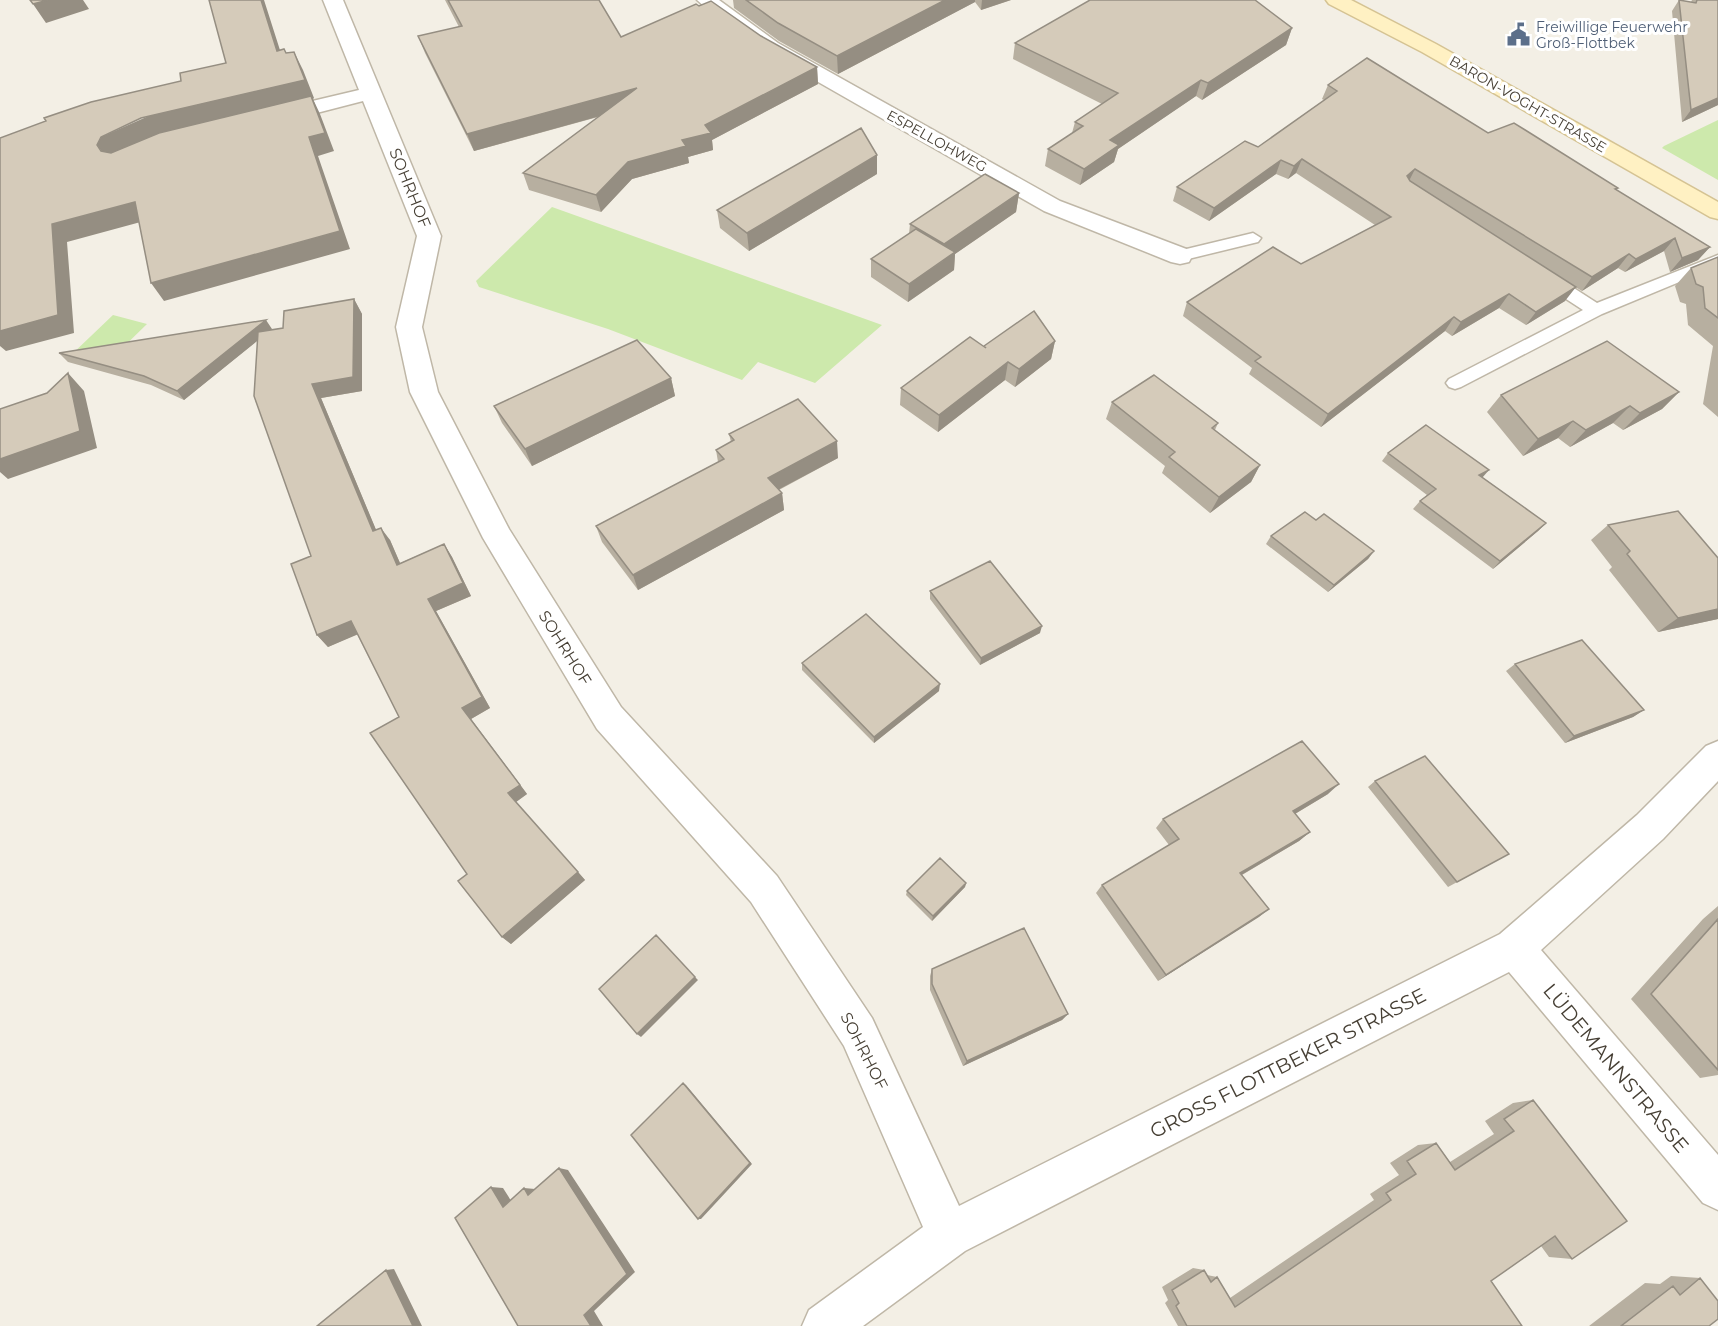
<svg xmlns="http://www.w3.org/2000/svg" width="1718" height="1326" font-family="Montserrat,sans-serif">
	<rect width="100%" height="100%" fill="#f3efe5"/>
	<!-- green -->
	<path fill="#cde9ac" d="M1718 120V180L1662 148 1664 146Z
		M552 207 882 325 815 383 758 362 742 380 608 329 479 287 476 281Z
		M113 315 147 324 103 367 69 357Z"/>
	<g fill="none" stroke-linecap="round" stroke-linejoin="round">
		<defs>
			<path id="lane" d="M1253 233 1261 238 1258 242 1180 261 1172 256 1174 252Z
				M1718 255V266L1602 314 1461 387 1455 389 1449 387 1446 383 1449 379 1583 310 1540 282 1538 278 1540 274H1552L1597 303Z"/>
			<path id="street" d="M323 0H343L441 236 422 327 438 392 509 529 621 707 777 876 872 1018 959 1206 1500 934 1637 815 1706 746 1718 741V781L1663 839 1541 950 1718 1155V1210L1703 1203 1509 972 965 1251 863 1326H802L809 1310 923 1227 844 1046 751 902 597 729 483 538 410 392 396 327 417 236 363 101 274 124 266 122 263 117 266 112 359 90Z
				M697 0H719L778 43 1060 201 1189 250 1192 256 1189 262 1180 264 1171 262 1044 211 764 51 723 23Z"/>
			<path id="secondary" d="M1326 0H1351L1436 44 1718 202V219L1710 217 1422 52 1329 4Z"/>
		</defs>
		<!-- lane casing -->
		<use href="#lane" stroke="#bfb7a7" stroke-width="3"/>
		<!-- street casing -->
		<use href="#street" stroke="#bfb7a7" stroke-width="3"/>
		<!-- secondary casing -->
		<use href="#secondary" stroke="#d5c393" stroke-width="3"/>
		<!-- lane -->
		<use href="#lane" fill="#fff" fill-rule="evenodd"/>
		<!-- street -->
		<use href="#street" fill="#fff" fill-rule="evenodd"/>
		<!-- secondary -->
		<use href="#secondary" fill="#fff1c3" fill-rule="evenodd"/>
	</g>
	<!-- wall -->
	<path fill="#b7afa0" d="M445 0H599L621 37 761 36 817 67 818 84 712 140 713 150 688 157 689 163 632 179 601 212 529 190 523 173 598 117 474 151 425 53 418 36 459 27Z
		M733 0H1011L981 10 975 2 838 74 779 41 734 8Z
		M1679 0 1691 2 1692 0H1718V105L1682 122 1672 11Z
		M1292 28 1286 45 1202 100 1196 96 1118 149 1114 162 1080 185 1045 166 1048 149 1072 133 1075 122 1102 104 1013 59 1015 43Z
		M1328 85 1488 133 1616 190 1710 247 1698 260 1670 272 1664 251 1625 272 1618 268 1582 291 1559 277 1565 301 1526 325 1499 308 1452 336 1445 331 1321 427 1249 374 1252 368 1183 316 1187 302 1301 264 1375 225 1296 173 1288 179 1276 174 1209 221 1173 201 1177 187 1258 147 1324 100 1322 99Z
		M877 174 749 251 720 228 717 210Z
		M1019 193 1016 212 955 254 954 270 908 302 871 277V259L909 234 910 224Z
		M1718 257V417L1703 404 1713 346 1688 325 1686 304 1680 302 1675 286 1691 268Z
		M354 299 362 314V391L321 398 376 530 390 540 400 563 444 544 452 557 471 596 436 611 490 708 471 719 527 794 516 802 585 880 511 944 502 937 467 874 399 717 357 634 328 647 317 635 311 556 258 340 184 400 151 385 68 362 59 353 272 329 270 330 283 328Z
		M1055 341 1051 359 1015 387 1005 380 938 432 900 405 901 388 984 346Z
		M671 378 675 396 532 466 502 423 494 406Z
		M1679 392 1662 409 1623 430 1613 423 1570 447 1558 438 1523 456 1487 412 1501 395Z
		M1112 402 1218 423 1215 430 1260 465 1251 482 1210 513 1162 473 1165 466 1106 419Z
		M729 434 838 458 779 490 782 493 784 510 638 590 602 542 596 526 718 462 716 450 731 442Z
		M1388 453 1482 477 1546 523 1538 531 1493 569 1413 509 1420 501 1427 495 1382 461Z
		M1316 520 1374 551 1368 559 1328 592 1266 544 1271 536Z
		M1608 525 1718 558V619L1658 632 1609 570 1612 567 1591 540Z
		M930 591 1040 633 980 665 930 599Z
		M802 663 939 691 874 743 802 670Z
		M1515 664 1644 710 1633 717 1565 743 1506 671Z
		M1375 781 1509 854 1448 887 1368 787Z
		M1328 794 1295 814 1310 832 1299 841 1242 875 1269 909 1158 981 1096 893 1102 885 1169 845 1156 828 1163 819Z
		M966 883 965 887 932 921 906 895 907 891Z
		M1718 906V1075L1700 1078 1631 999 1703 919Z
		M932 969 1068 1014 1062 1020 963 1066 930 990V976Z
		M1533 1100 1572 1259 1549 1257 1541 1246 1491 1281 1522 1326H1178L1165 1303 1168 1300 1162 1287 1193 1268 1204 1270 1207 1275 1217 1277 1230 1298 1374 1200 1370 1194 1399 1175 1390 1163 1418 1145 1436 1143 1450 1162 1494 1134 1485 1121 1513 1103Z
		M1671 1276 1700 1278 1709 1326H1589L1645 1283 1660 1284Z"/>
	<!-- shaded-wall -->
	<path fill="#958e82" d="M48 0H83L89 9 46 23 33 4Z
		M261 0H264L286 69 277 51Z
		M945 0H975V2L838 74 837 56Z
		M982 0H1011L981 10Z
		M1292 28 1286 45 1202 100 1208 83Z
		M294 52 303 70 314 98 313 99 320 114 334 151 318 156 350 249 164 301 151 283 340 231 110 163 97 145 101 137Z
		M817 67 818 84 712 140 713 150 688 157 689 163 632 179 601 212 596 195 628 162 682 140 705 125Z
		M1201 80 1196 96 1118 149 1114 162 1080 185 1084 169 1110 140Z
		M637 88 640 105 474 151 467 134Z
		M1718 98V105L1682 122 1691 110Z
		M877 155V174L749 251 747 233Z
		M1302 159 1296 173 1288 179 1294 166Z
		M1281 160 1276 174 1209 221 1214 208Z
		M1415 169 1408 183 1407 176Z
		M1019 193 1016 212 955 254 954 270 908 302 909 284 943 261 944 244Z
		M135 202 148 220 67 242 74 333 6 351 0 346V331L52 224Z
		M1675 238 1664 251 1625 272 1636 259Z
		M1710 247 1698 260 1670 272 1682 258Z
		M1629 254 1618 268 1582 291 1592 277Z
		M1576 287 1565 301 1526 325 1536 312Z
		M1509 294 1499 308 1452 336 1461 322Z
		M354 299 362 314V391L321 398 382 544 373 531 312 384Z
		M1454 317 1445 331 1321 427 1328 414Z
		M266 320 272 329 184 400 177 391Z
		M1055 341 1051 359 1015 387 1019 369Z
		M1008 362 1005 380 938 432 939 415Z
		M68 373 84 391 97 448 8 479 0 472V459Z
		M671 378 675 396 532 466 525 449Z
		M1679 392 1662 409 1623 430 1640 413Z
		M1630 406 1613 423 1570 447 1586 430Z
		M1573 421 1558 438 1523 456 1538 439Z
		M837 441 838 458 770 494 768 478Z
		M1260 465 1251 482 1210 513 1219 497Z
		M1489 470 1482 478 1479 475Z
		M782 493 784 510 638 590 633 575Z
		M1546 523 1538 531 1493 569 1500 561Z
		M381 528 390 540 406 577 397 565Z
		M444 544 452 557 471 596 436 611 490 708 471 719 527 794 516 802 508 793 462 708 428 599Z
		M1374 551 1368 559 1328 592 1334 585Z
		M1718 609V619L1658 632 1678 618Z
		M351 621 361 633 328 647 317 635Z
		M1042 626 1040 633 980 665 981 658Z
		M940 684 939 691 874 743V737Z
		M1644 710 1633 717 1565 743 1574 736Z
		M1339 784 1328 794 1283 821 1293 811Z
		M1310 832 1299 841 1231 881 1240 873Z
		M578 872 585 880 511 944 502 937Z
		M966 883 965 887 932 921 933 916Z
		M1269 909 1259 917 1158 981 1166 975Z
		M695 977 698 980 641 1037 637 1034Z
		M1068 1014 1062 1020 963 1066 967 1061Z
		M683 1083 686 1085 752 1164 701 1219H698Z
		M559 1168 568 1170 635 1272 594 1311 603 1326H591L584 1315Z
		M491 1187 503 1188 515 1207H503Z
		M524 1188 535 1189 528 1195Z
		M394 1269 422 1326H413L386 1270Z"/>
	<!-- building -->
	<path fill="#d5cbba" stroke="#958e82" stroke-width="1.5" d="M30 0H48L33 4Z
		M209 0H261L277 51 284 49 286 53 294 52 305 80 141 118 101 137 97 145 101 151 111 153 159 133 311 96 325 133 309 137 340 231 151 283 135 202 52 224 58 315 0 331V138L46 121 44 118 91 102 181 81 180 73 226 63Z
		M448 0H599L621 37 696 4 699 6 711 1 761 36 817 67 705 125 711 133 682 140 686 146 628 162 596 195 523 173 637 88 467 134 418 36 462 26Z
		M746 0H945L837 56 778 23Z
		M1090 0H1255L1292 28 1208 83 1201 80 1110 140 1119 145 1084 169 1048 149 1083 126 1075 122 1118 93 1015 43Z
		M1679 0 1696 3 1697 0H1718V98L1691 110Z
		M1367 58 1488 133 1514 123 1618 188 1615 189 1710 247 1682 258 1675 238 1636 259 1629 254 1592 277 1415 169 1407 176 1410 181 1576 287 1536 312 1509 294 1461 322 1454 317 1328 414 1255 361 1261 357 1187 302 1273 247 1301 264 1391 217 1302 159 1294 166 1281 160 1214 208 1177 187 1245 141 1258 147 1337 91 1328 85Z
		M861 128 877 155 747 233 717 210Z
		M985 174 1019 193 944 244 910 224Z
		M916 229 955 252 909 284 871 259Z
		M1718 257V318L1705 308 1703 287 1696 284 1691 268Z
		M354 299 353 377 312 384 373 531 381 528 397 565 444 544 463 583 428 599 482 697 462 708 520 785 508 793 578 872 502 937 458 881 467 874 370 733 399 717 351 621 317 635 291 564 311 556 254 396 258 332 283 328 284 311Z
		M1034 311 1055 341 1019 369 1008 362 939 415 901 388 970 337 986 348 984 346Z
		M266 320 177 391 144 376 59 353Z
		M637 340 671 378 525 449 494 406Z
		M1607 341 1679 392 1640 413 1630 406 1586 430 1573 421 1538 439 1501 395Z
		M68 373 80 431 0 459V409L47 393Z
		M1154 375 1218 423 1212 428 1260 465 1219 497 1169 457 1175 452 1112 402Z
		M798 399 837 441 768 478 782 493 633 575 596 526 724 459 716 450 734 440 729 434Z
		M1426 425 1489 470 1479 475 1546 523 1500 561 1420 501 1436 489 1388 453Z
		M1678 511 1718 558V609L1678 618 1627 554 1630 551 1608 525Z
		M1305 512 1316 520 1324 514 1374 551 1334 585 1271 536Z
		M990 561 1042 626 981 658 930 591Z
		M866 614 940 684 874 737 802 663Z
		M1582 640 1644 710 1574 736 1515 664Z
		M1302 741 1339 784 1293 811 1310 832 1240 873 1269 909 1166 975 1102 885 1179 839 1163 819Z
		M1425 756 1509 854 1457 882 1375 781Z
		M940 858 966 883 933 916 907 891Z
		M1718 919V1070L1651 994Z
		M1024 928 1068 1014 967 1061 932 984V969Z
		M656 935 695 977 637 1034 599 989Z
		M683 1083 750 1163 698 1219 631 1135Z
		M1533 1100 1627 1221 1572 1259 1555 1236 1491 1281 1522 1326H1187L1176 1306 1179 1303 1172 1290 1204 1270 1211 1282 1217 1277 1235 1307 1391 1200 1386 1193 1416 1174 1407 1161 1436 1143 1455 1170 1514 1131 1504 1119Z
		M559 1168 627 1274 584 1315 591 1326H518L455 1218 491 1187 503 1207 524 1188 528 1195Z
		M386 1270 413 1326H317Z
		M1700 1278 1718 1301V1319L1709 1326H1621L1673 1286 1680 1295Z"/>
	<!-- icons -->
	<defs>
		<symbol id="civic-bare" viewBox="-9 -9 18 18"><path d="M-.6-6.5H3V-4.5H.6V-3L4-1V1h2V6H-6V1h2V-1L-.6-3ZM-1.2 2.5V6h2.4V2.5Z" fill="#5c6f8a" stroke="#fff" stroke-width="2.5" paint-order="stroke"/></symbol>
	</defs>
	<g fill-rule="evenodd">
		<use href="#civic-bare" x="1502" y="18" width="33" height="33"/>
	</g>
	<g text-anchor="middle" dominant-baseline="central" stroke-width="6" stroke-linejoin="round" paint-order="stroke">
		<!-- far-service labels -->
		<g font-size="14" fill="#4e5e75" stroke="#fff" text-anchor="start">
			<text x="1536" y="27">Freiwillige Feuerwehr<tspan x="1536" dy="16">Groß-Flottbek</tspan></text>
		</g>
		<!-- far-street labels -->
		<g font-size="14" fill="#463f34" stroke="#fff">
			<text transform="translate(1528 104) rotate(30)">BARON-VOGHT-STRASSE</text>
			<text transform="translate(937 141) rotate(29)">ESPELLOHWEG</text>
		</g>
		<!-- street labels -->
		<g font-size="16" fill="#463f34" stroke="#fff">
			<text transform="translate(410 188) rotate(68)">SOHRHOF</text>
			<text transform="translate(565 648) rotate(58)">SOHRHOF</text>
			<text transform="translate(864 1051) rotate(63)">SOHRHOF</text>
		</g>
		<!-- near-street labels -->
		<g font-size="20" fill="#463f34" stroke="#fff">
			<text transform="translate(1288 1063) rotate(-27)">GROSS FLOTTBEKER STRASSE</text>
			<text transform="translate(1616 1068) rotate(50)">LÜDEMANNSTRASSE</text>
		</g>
	</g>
</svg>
